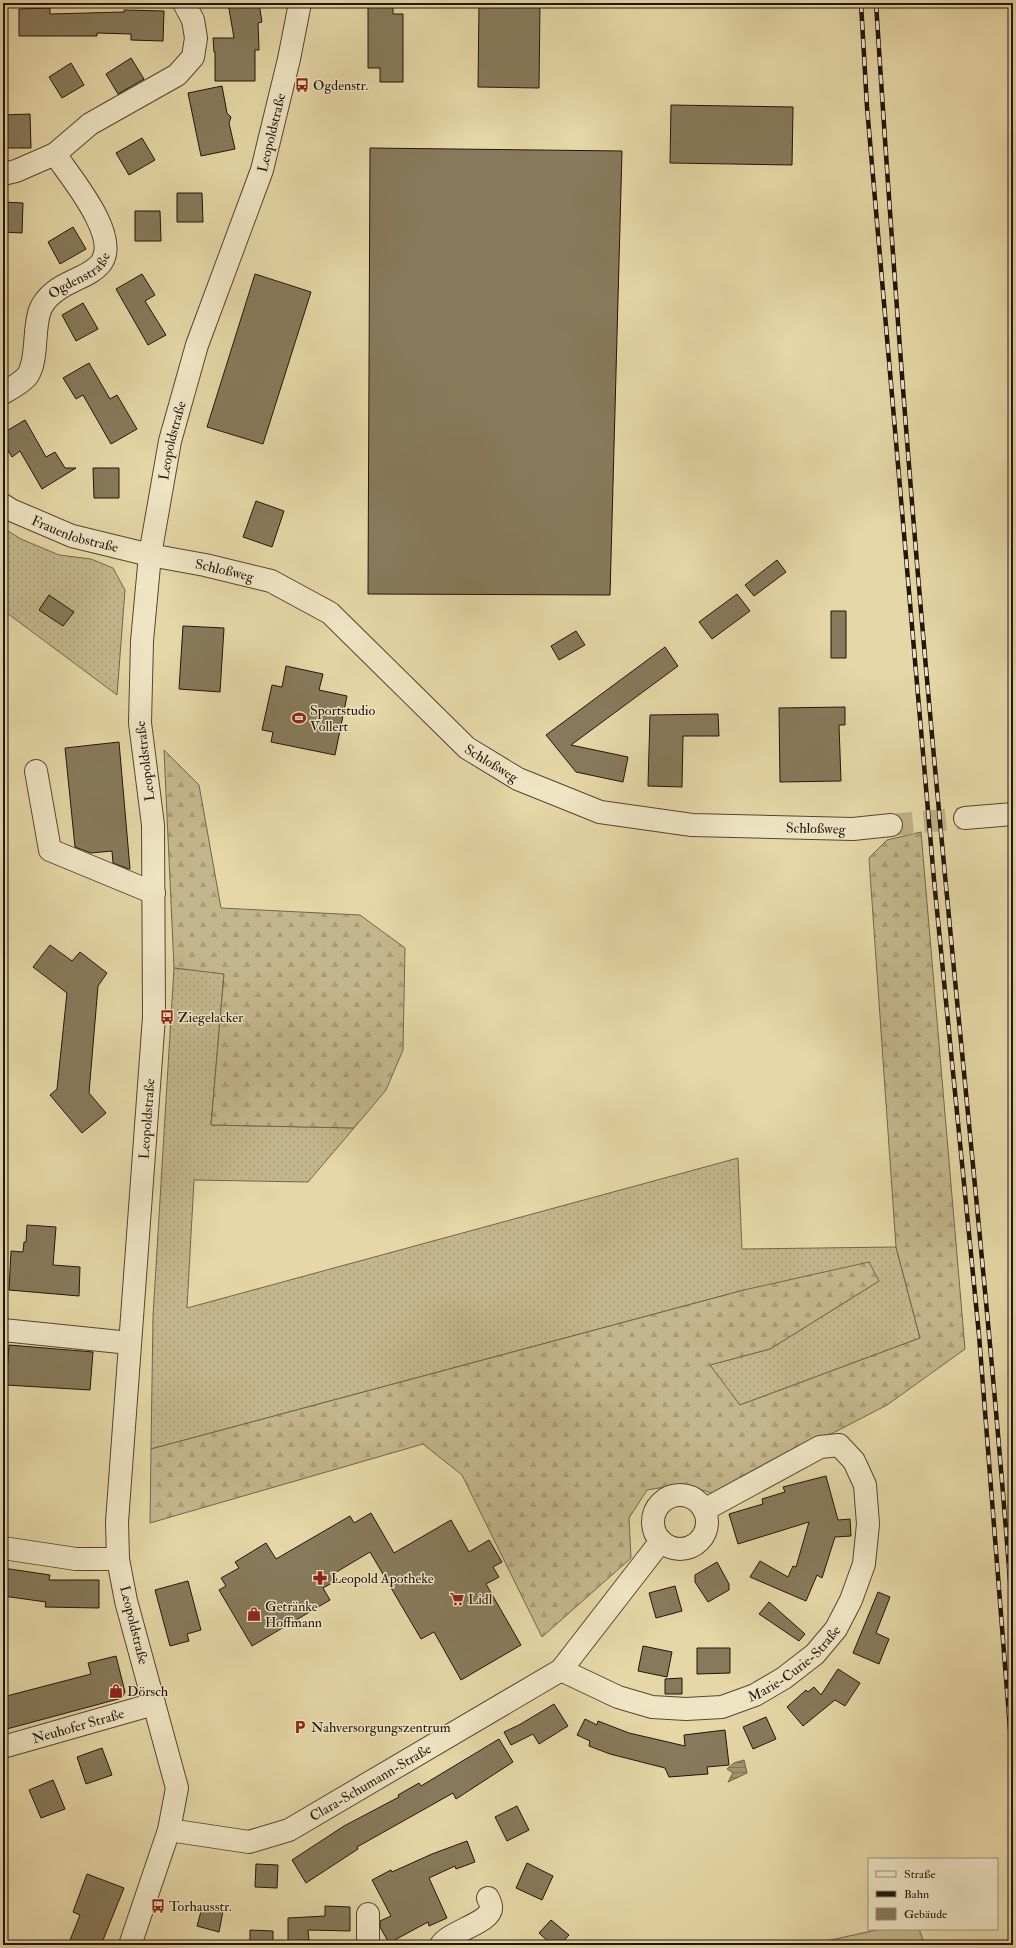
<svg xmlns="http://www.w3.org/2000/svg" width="1016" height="1948" font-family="'IM FELL Double Pica',serif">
	<defs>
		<pattern id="grass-dots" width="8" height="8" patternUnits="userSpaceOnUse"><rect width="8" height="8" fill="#c4b68c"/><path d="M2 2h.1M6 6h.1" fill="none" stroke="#a89c77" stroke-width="1.8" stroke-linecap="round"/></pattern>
		<pattern id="forest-firs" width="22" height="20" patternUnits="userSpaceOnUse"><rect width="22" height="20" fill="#c4b68c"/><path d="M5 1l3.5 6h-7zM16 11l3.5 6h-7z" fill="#a89c77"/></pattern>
		<pattern id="water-rules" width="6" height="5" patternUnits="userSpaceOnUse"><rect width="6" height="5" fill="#a39571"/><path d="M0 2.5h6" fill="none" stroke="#84795b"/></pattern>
	</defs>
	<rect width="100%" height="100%" fill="#e6d7a6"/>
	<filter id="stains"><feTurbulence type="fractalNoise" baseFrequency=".005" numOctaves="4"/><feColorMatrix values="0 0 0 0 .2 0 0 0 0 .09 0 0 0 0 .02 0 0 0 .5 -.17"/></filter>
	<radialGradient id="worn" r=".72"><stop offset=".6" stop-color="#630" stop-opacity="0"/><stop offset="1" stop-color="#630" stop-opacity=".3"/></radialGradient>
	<!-- grass -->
	<path fill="url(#grass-dots)" stroke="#72664c" d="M3 528 21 539 59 555 91 559 113 568 125 590 117 695 3 610Z
		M174 968 224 973 211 1125 354 1128 308 1182 194 1180 187 1308 738 1158 742 1249 896 1247 920 1338 740 1405 709 1365 770 1349 879 1281 744 1290 151 1449 153 1316Z"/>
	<!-- forest -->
	<path fill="url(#forest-firs)" stroke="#72664c" d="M164 750 199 785 221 908 360 915 405 948 403 1050 386 1090 354 1128 211 1125 224 974 174 968Z
		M921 832 965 1349 887 1405 715 1494 683 1484 647 1490 629 1518 631 1558 542 1637 462 1475 423 1444 150 1523 151 1449 744 1290 869 1262 879 1281 770 1349 710 1365 740 1405 920 1338 896 1247 869 858 887 840Z"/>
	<!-- garden -->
	<path fill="#c4b68c" stroke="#72664c" d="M881 1929H919L925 1945H808Z"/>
	<!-- water -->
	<path fill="url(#water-rules)" stroke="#6f6248" d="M744 1760 747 1773 728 1782 733 1773 727 1769 734 1763Z"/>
	<!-- building -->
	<path fill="#877a5c" stroke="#20160b" d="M228 3H259L262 22 258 23 259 50H255V81H215V52H214L213 38H234Z
		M368 3H393V14H403V82H380V68H368Z
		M479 3H540L539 88 478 87Z
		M50 8V14L124 12V10L164 11 163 41 131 40V34L97 33V36H19V9Z
		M131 58 144 79 118 94 106 74Z
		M71 63 84 85 62 98 49 77Z
		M222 86 227 113 231 117 229 123 235 149 201 156 188 93Z
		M671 105 793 107 792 165 670 163Z
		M30 114 31 148H3V115Z
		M142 138 155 160 129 175 116 153Z
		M370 148 622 151 610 595 368 594Z
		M177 193H202L203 222H177Z
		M3 202 23 203 22 233 3 232Z
		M135 211H160L161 241H135Z
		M73 227 86 249 60 264 48 242Z
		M142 274 155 295 145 301 166 335 148 345 116 289Z
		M255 274 311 292 263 444 207 427Z
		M83 303 98 329 76 341 62 315Z
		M89 363 110 399 117 395 137 429 111 444 83 395 76 399 63 378Z
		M25 420 46 457 55 452 65 468H76L42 489 20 451 12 457 3 442V433Z
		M93 468H119V498H94Z
		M256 501 284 511 272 547 243 537Z
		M777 560 786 572 754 596 745 585Z
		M737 594 750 611 712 639 699 622Z
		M49 595 74 612 63 626 39 610Z
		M831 611H846V658H831Z
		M183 626 224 628 220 692 179 689Z
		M576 631 585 645 559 660 551 646Z
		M665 647 678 666 571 745 628 757 623 782 576 772 546 735Z
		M286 666 323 674 319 690 347 696 335 755 271 742 273 732 262 730 272 685 282 687Z
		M845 707V725H839L841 781 780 782 779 708Z
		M718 714 719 736H683L682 787 648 786 650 715Z
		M119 742 130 869H129L113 863 112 851 91 853 75 847 65 748Z
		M50 945 72 961 80 952 107 973 98 986 89 1093 106 1113 82 1133 50 1095 57 1089 67 993 33 967Z
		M27 1225 56 1227 53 1265 80 1267 79 1296 9 1290 11 1251 23 1252 24 1242H26Z
		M9 1345 93 1352 90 1390 6 1385Z
		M826 1476 838 1520 850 1519 851 1536 835 1537 822 1578 817 1575 806 1601 750 1577 760 1561 788 1577 793 1566 796 1567 809 1522 738 1544 729 1514 763 1504 762 1499 785 1492 783 1487Z
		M371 1513 394 1553 451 1520 469 1552 489 1540 502 1562 493 1567 499 1577 486 1584 521 1645 461 1680 434 1632 421 1639 370 1552 333 1574 337 1580 323 1588 330 1600 252 1646 219 1590 226 1586 221 1578 239 1568 235 1562 266 1543 276 1559 350 1516 354 1523Z
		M717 1562 729 1584V1590L708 1602 695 1582V1575Z
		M3 1568 50 1575 49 1580H99V1608L45 1607 46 1602 3 1596Z
		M188 1581 201 1630 187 1634 189 1641 170 1646 155 1590Z
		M675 1586 682 1611 656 1618 649 1593Z
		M878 1592 890 1597 876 1633 889 1639 879 1664 853 1653Z
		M769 1602 805 1634 799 1641 759 1614Z
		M643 1646 672 1652 667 1677 638 1671Z
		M697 1648H730V1673L697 1674Z
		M116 1656 125 1692 122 1698 3 1730V1697L91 1674 88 1663Z
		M838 1669 860 1683 845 1706 835 1700 803 1726 787 1707 806 1690 808 1692 814 1687 821 1695Z
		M682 1678V1694H665V1679Z
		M554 1704 568 1726 539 1744 533 1734 511 1745 504 1732 519 1725Z
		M766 1717 776 1739 753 1749 743 1727Z
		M585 1719 597 1725 598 1721 629 1733 685 1746 684 1735 725 1730 729 1765 707 1767 708 1774 669 1777 665 1768 610 1754 589 1746 590 1741 577 1735Z
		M499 1739 513 1762 456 1799 453 1793 357 1847 358 1849 306 1883 292 1860 344 1826 399 1797 398 1795 419 1783 421 1786Z
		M102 1748 112 1775 86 1784 77 1757Z
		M53 1780 65 1809 41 1818 29 1790Z
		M517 1806 529 1830 507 1841 495 1817Z
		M467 1841 475 1862 456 1869 455 1866 429 1878 447 1918 429 1926 428 1922 389 1943 380 1927V1921L391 1916 372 1880 391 1870 392 1872 432 1854Z
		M527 1863 553 1876 542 1900 516 1888Z
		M256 1864 278 1865 277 1888 255 1887Z
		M87 1874 124 1888 101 1945H68L80 1915 73 1912Z
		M203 1904 223 1911 219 1932 197 1926Z
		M325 1906 350 1907V1931L308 1930 309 1940 288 1941V1918L325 1916Z
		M551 1920 569 1935 560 1945H552L539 1933Z
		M250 1930 273 1931V1945H250Z"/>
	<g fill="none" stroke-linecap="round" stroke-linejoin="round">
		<!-- minor-tunnel -->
		<path stroke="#beb087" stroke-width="22" stroke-dasharray="22 11" stroke-linecap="butt" d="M891 825 965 818"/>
		<defs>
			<g id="minor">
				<path d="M3 174 16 171 55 154 90 124 177 75 193 57 196 38 193 20 184 3"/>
				<path id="s1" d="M3 393C10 389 23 382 28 375 38 359 33 329 40 310 46 295 60 287 73 281 83 276 94 272 101 263 121 236 70 177 55 154"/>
				<path id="s2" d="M3 505 11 510 72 536 150 555 205 565 271 581 330 613 467 748 518 779 600 812 692 825 853 829 891 825"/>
				<path d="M36 771 50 850 154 893"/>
				<path d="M965 818 1013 814"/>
				<path d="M3 1330 130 1343"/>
				<circle cx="680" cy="1522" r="27"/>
				<path d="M3 1548 76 1559H118"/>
				<path id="s3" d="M561 1670 618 1697 652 1707 686 1709 722 1707 755 1695 784 1678 815 1654 836 1629 851 1600 864 1564 868 1524 865 1485 854 1461 839 1445 820 1447 704 1510"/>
				<path id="s4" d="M3 1747 154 1704"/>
				<path id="s5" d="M169 1830 249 1842 289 1830 561 1670 661 1541"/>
				<path id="s6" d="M130 1945 169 1830 177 1788 126 1601 118 1559 117 1522 154 1017 153 825 140 723 142 641 150 555 170 441 197 345 262 170 289 59 300 3"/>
				<path d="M368 1945V1914"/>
				<path d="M441 1945C450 1931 493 1922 491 1907 491 1904 489 1900 488 1898"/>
			</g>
		</defs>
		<!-- minor casing -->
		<use href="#minor" stroke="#524632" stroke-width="24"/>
		<!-- minor -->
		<use href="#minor" stroke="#efe5c5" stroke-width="22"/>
		<defs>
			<path id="rail" d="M861 3 867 107 882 280 934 880 979 1335 1013 1767
				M876 3C893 269 913 535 938 800 963 1074 993 1347 1013 1621"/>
		</defs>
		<!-- rail casing -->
		<use href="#rail" stroke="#20160b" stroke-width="4.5"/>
		<!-- rail -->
		<use href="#rail" stroke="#efe5c5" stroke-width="3" stroke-dasharray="9" stroke-linecap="butt"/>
	</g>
	<!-- icons -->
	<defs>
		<symbol id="bus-bare" viewBox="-9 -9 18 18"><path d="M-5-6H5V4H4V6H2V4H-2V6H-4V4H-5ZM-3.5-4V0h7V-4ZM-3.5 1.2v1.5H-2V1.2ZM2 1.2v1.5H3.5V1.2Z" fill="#8f2418" stroke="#efe5c5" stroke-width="2.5" paint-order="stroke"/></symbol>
		<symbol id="stadium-bare" viewBox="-9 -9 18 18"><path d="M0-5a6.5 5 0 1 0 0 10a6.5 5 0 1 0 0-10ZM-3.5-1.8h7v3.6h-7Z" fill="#8f2418" stroke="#efe5c5" stroke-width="2.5" paint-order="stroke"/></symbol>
		<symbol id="pharmacy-bare" viewBox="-9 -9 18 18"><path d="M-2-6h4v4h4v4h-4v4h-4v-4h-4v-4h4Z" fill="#8f2418" stroke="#efe5c5" stroke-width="2.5" paint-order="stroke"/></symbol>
		<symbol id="supermarket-bare" viewBox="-9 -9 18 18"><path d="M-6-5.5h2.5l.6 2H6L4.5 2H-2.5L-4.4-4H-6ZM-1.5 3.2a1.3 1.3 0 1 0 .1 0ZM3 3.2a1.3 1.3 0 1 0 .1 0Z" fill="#8f2418" stroke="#efe5c5" stroke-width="2.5" paint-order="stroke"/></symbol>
		<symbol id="shop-bare" viewBox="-9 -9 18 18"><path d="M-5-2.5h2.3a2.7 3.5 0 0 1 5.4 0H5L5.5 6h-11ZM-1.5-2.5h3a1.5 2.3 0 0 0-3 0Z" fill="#8f2418" stroke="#efe5c5" stroke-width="2.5" paint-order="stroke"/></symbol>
		<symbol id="parking-bare" viewBox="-9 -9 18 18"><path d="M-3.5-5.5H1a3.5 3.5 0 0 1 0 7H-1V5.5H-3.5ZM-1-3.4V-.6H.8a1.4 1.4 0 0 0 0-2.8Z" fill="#8f2418" stroke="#efe5c5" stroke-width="2.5" paint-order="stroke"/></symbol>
	</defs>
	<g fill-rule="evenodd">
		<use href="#bus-bare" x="292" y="75" width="20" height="20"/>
		<use href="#stadium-bare" x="289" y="708" width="20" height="20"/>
		<use href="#bus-bare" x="157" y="1007" width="20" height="20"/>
		<use href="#pharmacy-bare" x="310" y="1568" width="20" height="20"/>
		<use href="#supermarket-bare" x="447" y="1589" width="20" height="20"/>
		<use href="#shop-bare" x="244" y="1604" width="20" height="20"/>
		<use href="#shop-bare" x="106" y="1681" width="20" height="20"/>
		<use href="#parking-bare" x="290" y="1717" width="20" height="20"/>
		<use href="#bus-bare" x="148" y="1896" width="20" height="20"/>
	</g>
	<g text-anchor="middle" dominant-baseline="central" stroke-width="3" stroke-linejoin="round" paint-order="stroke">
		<!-- poi labels -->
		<g font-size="14" fill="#20160b" stroke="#efe5c5" text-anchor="start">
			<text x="313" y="85">Ogdenstr.</text>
			<text x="310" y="710">Sportstudio<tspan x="310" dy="16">Vollert</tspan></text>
			<text x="178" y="1017">Ziegelacker</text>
			<text x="331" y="1578">Leopold Apotheke</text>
			<text x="468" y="1599">Lidl</text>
			<text x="265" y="1606">Getränke<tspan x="265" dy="16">Hoffmann</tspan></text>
			<text x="127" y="1691">Dörsch</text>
			<text x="311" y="1727">Nahversorgungszentrum</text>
			<text x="169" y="1906">Torhausstr.</text>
		</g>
		<!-- street labels -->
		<g font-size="14" fill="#20160b" stroke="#efe5c5">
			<text stroke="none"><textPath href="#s6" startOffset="1848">Leopoldstraße</textPath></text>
			<text stroke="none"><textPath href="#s1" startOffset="151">Ogdenstraße</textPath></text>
			<text stroke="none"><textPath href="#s6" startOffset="1524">Leopoldstraße</textPath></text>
			<text stroke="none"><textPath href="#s2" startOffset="78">Frauenlobstraße</textPath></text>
			<text stroke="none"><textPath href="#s2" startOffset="232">Schloßweg</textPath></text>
			<text transform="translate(145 761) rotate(-97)">Leopoldstraße</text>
			<text stroke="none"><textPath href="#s2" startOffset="568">Schloßweg</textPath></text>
			<text stroke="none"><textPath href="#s2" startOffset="904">Schloßweg</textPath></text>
			<text stroke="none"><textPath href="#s6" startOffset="842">Leopoldstraße</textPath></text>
			<text transform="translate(134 1625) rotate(76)">Leopoldstraße</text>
			<text stroke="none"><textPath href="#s3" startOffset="254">Marie-Curie-Straße</textPath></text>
			<text stroke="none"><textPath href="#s4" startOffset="78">Neuhofer Straße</textPath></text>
			<text stroke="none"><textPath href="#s5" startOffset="217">Clara-Schumann-Straße</textPath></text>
		</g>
	</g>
	<!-- margin -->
	<rect width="1016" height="1948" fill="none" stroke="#e6d7a6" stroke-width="16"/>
	<rect x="4" y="4" width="1008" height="1940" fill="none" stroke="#20160b" stroke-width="2"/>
	<rect x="8" y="8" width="1000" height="1932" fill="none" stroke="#20160b"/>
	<!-- legend -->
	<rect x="868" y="1858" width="130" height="72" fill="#efe5c5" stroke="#9c927b"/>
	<rect x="876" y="1871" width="20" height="6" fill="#efe5c5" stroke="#9c927b"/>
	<text x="904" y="1878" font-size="12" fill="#20160b">Straße</text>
	<rect x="876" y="1891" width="20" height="6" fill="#20160b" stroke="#9c927b"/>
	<text x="904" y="1898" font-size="12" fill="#20160b">Bahn</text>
	<rect x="876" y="1908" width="20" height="12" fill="#877a5c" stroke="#9c927b"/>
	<text x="904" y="1918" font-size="12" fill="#20160b">Gebäude</text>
	<rect width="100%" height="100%" filter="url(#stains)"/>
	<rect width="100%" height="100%" fill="url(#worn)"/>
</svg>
